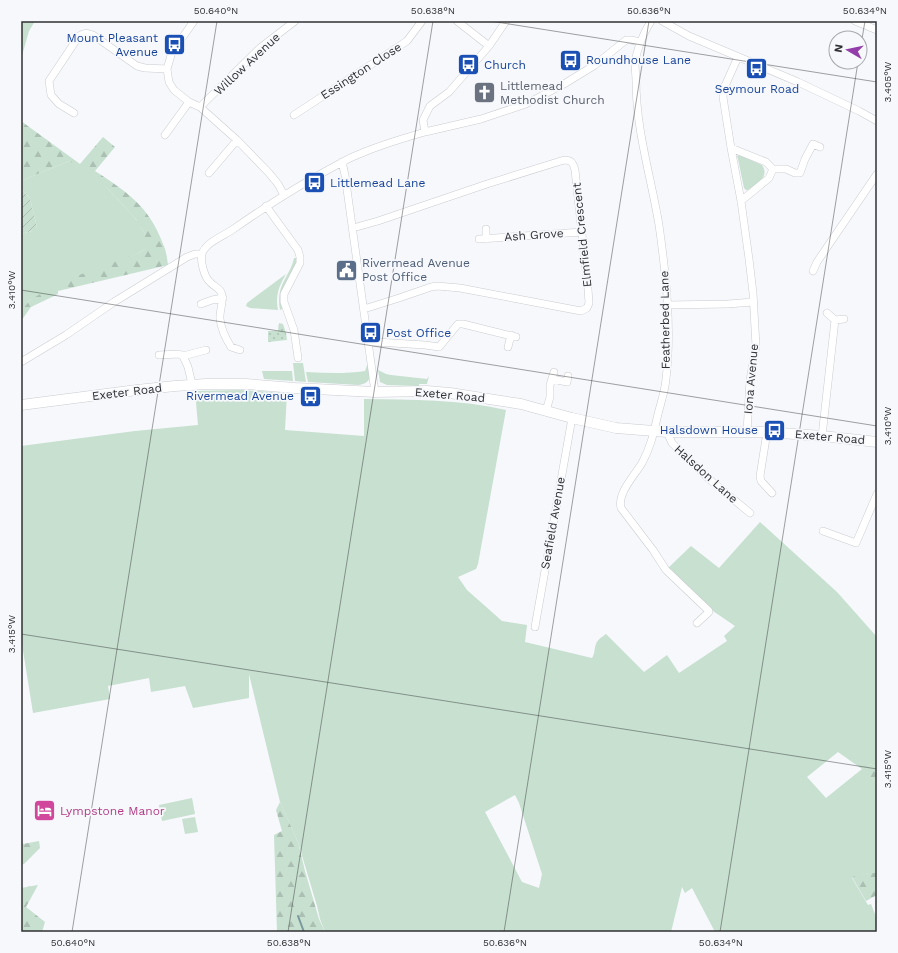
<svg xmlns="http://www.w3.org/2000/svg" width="898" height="953" font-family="'Work Sans',sans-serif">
	<defs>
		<pattern id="forest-firs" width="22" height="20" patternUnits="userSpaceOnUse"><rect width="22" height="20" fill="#c7e0cf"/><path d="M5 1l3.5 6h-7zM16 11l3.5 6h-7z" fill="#abc0b2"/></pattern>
		<pattern id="park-dots" width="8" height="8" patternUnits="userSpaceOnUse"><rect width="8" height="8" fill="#c7e0cf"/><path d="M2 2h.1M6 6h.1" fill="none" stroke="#abc0b2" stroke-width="1.8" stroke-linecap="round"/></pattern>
		<pattern id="garden-furrows" width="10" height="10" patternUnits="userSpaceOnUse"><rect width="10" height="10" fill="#c7e0cf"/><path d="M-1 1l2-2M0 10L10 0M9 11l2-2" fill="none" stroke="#abc0b2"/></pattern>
	</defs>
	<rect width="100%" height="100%" fill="#f6f8fc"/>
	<!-- grass -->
	<path fill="#c7e0cf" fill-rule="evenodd" d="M21 21H35L29 31 21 59Z
		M739 155 762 165C770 177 757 184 748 190H746L744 188 738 159 737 156Z
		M69 161 89 172 108 189 135 218 145 234V249L139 253 30 300 21 311V234L32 231 37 227 30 198 21 189V181Z
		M294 258H297C297 273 285 286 282 300 281 303 282 306 282 309L280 310C278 299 279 289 285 279 289 271 292 267 294 258Z
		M286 274C279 286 275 296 278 310L250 308 246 306 247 303Z
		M293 363H303L306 382 295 381Z
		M368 363C370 375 373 382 359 385L308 382 306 372C326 373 346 374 365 371Z
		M378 370 386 374 391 375 427 379 429 376 427 384H419V386L387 385 380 382Z
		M262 371H292L293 381 264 379Z
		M242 390 287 393 285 430 364 436V399C411 400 460 399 506 410L478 564 476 569 458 577 467 590 502 621 527 625 525 642 592 658C595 654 594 649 596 644 598 639 602 637 606 634L644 672 667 655 679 673 727 641 724 636 735 626 710 609 667 569 691 546 719 568 760 522 837 592 877 637V767L870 764 863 769 877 783V873H869L852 878 868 905 871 904 877 919V932H715L692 888 685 893 682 887 671 932H325L320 919 317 906 298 842 280 802 249 674V698L193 708 185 686 151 692 149 678 108 686 110 699 33 713 21 638V446L135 431 198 425 195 391ZM838 752 862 769 826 798 807 777ZM515 795 519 803 542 874 539 888 522 882 485 812Z
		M192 798 195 814 162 821 159 805Z
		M195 817 198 832 185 834 182 819Z"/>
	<!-- forest -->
	<path fill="url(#forest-firs)" d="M21 121 80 164 103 137 115 147 95 171C127 192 149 206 163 244 166 250 167 258 168 265L58 291V294L31 307 21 321V311L30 300 63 281 139 253 145 249V234L135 218 108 189 87 172 69 161 21 181Z
		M870 764 877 767V783L862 769Z
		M280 802 298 842 305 871 319 919 325 932H277L274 835 282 831 276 810Z
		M21 837 23 844 39 841 40 848 24 864 21 865Z
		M869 873H877V895L866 901 852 877Z
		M38 885 26 907 45 922 42 932H21V888Z"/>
	<!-- park -->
	<path fill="url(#park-dots)" d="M279 323 283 324 286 333 287 340 268 342V331H278Z"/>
	<!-- garden -->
	<path fill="url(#garden-furrows)" d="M21 189 30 198 37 227 35 230 21 234Z"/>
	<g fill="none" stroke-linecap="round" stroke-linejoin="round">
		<!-- stream -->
		<path stroke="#79999e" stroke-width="2" d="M298 916 304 932"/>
		<defs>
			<path id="minor" d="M194 21 172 52 167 69 169 82 174 90 189 102 200 107 237 140 269 173 278 184 284 195
				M457 21 489 46
				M651 21C643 34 637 48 635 63 635 69 636 75 636 81 636 130 651 177 659 225 666 275 672 328 666 379 665 391 661 402 658 414 654 431 651 447 642 463 635 475 617 493 621 508L653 550 666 570 709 611V612L697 623
				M662 21 689 36 798 82 859 111 877 121
				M855 21 877 30
				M738 57 724 88 723 97 731 148 741 201 749 259 753 293 756 346 750 380 747 432
				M200 107 260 48 295 21
				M74 113 59 104 51 95 49 81 79 36C85 32 87 33 93 35L137 66 145 68 167 69
				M294 115 407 41 422 21
				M425 132 481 119 526 104 564 84 595 65 626 40H631L640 42
				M165 135 189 102
				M731 148 766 162 773 169 769 178 741 201
				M342 162 345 175 375 392
				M773 169H786L795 173H800L805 159 813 144 820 147
				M209 173 237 140
				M266 206 298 250 300 257V263L284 294V302L294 330 298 358
				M353 228 378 221 487 184 564 160C572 160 573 163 575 170L588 289 589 303 587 308 581 311 460 288 437 286 431 287 399 298 364 309
				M479 239 582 232
				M486 239V229
				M813 271 817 262 877 174
				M201 304 212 300 223 298
				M667 305 728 304 753 302
				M827 313 835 320 844 319
				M369 343 376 342 425 345 439 347 458 324H463L516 337
				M508 347 511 335
				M240 350 231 347C226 339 221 328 220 319 219 310 225 300 221 292 218 287 213 286 210 282 204 277 200 260 202 254 205 243 223 236 232 230 265 207 299 185 335 166 344 161 353 156 362 153 383 144 404 138 425 132L423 120 430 106 449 92 489 46 506 21
				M159 355 179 354 183 356 188 367 192 384
				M183 356 206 350
				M21 362 66 335 114 302 187 257 195 254H201
				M552 379 567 382 568 376
				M546 411 550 397V385L554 372
				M667 432 672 443 681 452 709 479 750 513
				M767 432 760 476 761 481 772 493
				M822 436 835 320
				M823 531 856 543 877 494
				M535 627 572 418"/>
			<path id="highway" d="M21 405 137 390 175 386 206 384H246L295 388 375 392 427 391 450 393 521 404 572 418 616 428 667 432H767L822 436 877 442"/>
		</defs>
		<!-- minor casing -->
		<use href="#minor" stroke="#caccd0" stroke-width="8"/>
		<!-- highway casing -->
		<use href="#highway" stroke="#caccd0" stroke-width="11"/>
		<!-- minor -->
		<use href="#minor" stroke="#fff" stroke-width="7"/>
		<!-- highway -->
		<use href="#highway" stroke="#fff" stroke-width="10"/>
	</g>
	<!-- ticks -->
	<path fill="none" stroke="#303032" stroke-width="1" stroke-opacity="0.45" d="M490 21 877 82M860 51 865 21M21 290 877 426M21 634 877 769M72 932 217 21M288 932 433 21M504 932 649 21M720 932 858 62"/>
	<!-- icons -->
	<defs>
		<symbol id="bus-square" viewBox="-11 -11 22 22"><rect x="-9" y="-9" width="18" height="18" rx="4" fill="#1a4fb4" stroke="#f6f8fc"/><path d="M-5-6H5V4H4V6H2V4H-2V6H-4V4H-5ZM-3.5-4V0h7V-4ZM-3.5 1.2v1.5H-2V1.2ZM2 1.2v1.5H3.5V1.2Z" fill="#fff"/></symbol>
		<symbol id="church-square" viewBox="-11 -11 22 22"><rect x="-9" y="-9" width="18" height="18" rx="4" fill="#6b7280" stroke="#f6f8fc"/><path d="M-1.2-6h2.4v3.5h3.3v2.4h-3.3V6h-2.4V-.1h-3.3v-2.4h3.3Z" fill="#fff"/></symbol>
		<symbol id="civic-square" viewBox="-11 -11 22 22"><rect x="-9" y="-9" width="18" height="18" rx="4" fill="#5c6f8a" stroke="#f6f8fc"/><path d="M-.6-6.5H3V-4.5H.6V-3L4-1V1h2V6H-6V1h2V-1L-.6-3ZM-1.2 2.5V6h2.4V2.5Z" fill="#fff"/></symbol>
		<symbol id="hotel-square" viewBox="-11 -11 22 22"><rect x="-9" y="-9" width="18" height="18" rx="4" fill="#d1479c" stroke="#f6f8fc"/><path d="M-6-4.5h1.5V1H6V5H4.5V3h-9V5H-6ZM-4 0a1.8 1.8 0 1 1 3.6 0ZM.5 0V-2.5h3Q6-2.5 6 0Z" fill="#fff"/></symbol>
	</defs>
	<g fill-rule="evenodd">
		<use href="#bus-square" x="162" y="32" width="25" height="25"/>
		<use href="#bus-square" x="558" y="48" width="25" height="25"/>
		<use href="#bus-square" x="456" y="52" width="25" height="25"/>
		<use href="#bus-square" x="744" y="56" width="25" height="25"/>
		<use href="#church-square" x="472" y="80" width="25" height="25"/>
		<use href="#bus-square" x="302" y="170" width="25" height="25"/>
		<use href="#civic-square" x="334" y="258" width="25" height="25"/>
		<use href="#bus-square" x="358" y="320" width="25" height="25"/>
		<use href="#bus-square" x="298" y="384" width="25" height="25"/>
		<use href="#bus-square" x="762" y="418" width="25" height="25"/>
		<use href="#hotel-square" x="32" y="798" width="25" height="25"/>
	</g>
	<g text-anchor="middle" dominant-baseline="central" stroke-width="3.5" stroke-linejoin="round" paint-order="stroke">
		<!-- transit labels -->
		<g font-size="12" fill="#164399" stroke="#f6f8fc" text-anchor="start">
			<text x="158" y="38" text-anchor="end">Mount Pleasant<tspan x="158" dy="14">Avenue</tspan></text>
			<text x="586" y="60">Roundhouse Lane</text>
			<text x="484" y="65">Church</text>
			<text x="757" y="89" text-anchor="middle">Seymour Road</text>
			<text x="330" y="183">Littlemead Lane</text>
			<text x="386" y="333">Post Office</text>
			<text x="294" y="396" text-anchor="end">Rivermead Avenue</text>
			<text x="758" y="430" text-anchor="end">Halsdown House</text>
		</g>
		<!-- street labels -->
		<g font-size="12" fill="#303032" stroke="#f6f8fc">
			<text transform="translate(247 64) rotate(-43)">Willow Avenue</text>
			<text transform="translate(361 71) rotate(-33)">Essington Close</text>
			<text transform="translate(534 235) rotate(-4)">Ash Grove</text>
			<text transform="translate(582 235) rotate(-96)">Elmfield Crescent</text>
			<text transform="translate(665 320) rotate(-91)">Featherbed Lane</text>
			<text transform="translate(751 379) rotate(-85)">Iona Avenue</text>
			<text transform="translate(127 392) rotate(-7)">Exeter Road</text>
			<text transform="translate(450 395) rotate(5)">Exeter Road</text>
			<text transform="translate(830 437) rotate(5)">Exeter Road</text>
			<text transform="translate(706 474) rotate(42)">Halsdon Lane</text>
			<text transform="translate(553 523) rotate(-80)">Seafield Avenue</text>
		</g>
		<!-- worship labels -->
		<g font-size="12" fill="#5b616d" stroke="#f6f8fc" text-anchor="start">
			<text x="500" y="86">Littlemead<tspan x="500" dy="14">Methodist Church</tspan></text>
		</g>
		<!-- service labels -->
		<g font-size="12" fill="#4e5e75" stroke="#f6f8fc" text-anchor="start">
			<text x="362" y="263">Rivermead Avenue<tspan x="362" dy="14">Post Office</tspan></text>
		</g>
		<!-- hotel labels -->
		<g font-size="12" fill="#b23c85" stroke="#f6f8fc" text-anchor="start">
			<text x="60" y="811">Lympstone Manor</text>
		</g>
	</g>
	<!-- border -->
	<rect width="898" height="953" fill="none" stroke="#f6f8fc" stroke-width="44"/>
	<!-- north arrow -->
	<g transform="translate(848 50) rotate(279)"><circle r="19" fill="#f6f8fc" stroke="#a7a8ab"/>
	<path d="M0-3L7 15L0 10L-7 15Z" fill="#933daa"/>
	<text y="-6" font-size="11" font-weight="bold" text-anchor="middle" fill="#303032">N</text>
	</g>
	<rect x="22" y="22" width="854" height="909" fill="none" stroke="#303032" stroke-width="1.5"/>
	<g font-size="10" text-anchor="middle" fill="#303032">
		<text x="216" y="14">50.640°N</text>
		<text x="433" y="14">50.638°N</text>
		<text x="649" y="14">50.636°N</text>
		<text x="865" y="14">50.634°N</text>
		<text transform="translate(887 82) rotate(-90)" y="4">3.405°W</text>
		<text transform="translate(11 290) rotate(-90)" y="4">3.410°W</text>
		<text transform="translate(887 426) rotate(-90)" y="4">3.410°W</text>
		<text transform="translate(11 634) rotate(-90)" y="4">3.415°W</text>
		<text transform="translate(887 769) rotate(-90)" y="4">3.415°W</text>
		<text x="73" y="946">50.640°N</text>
		<text x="289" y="946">50.638°N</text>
		<text x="505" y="946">50.636°N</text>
		<text x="721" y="946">50.634°N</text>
	</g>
</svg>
